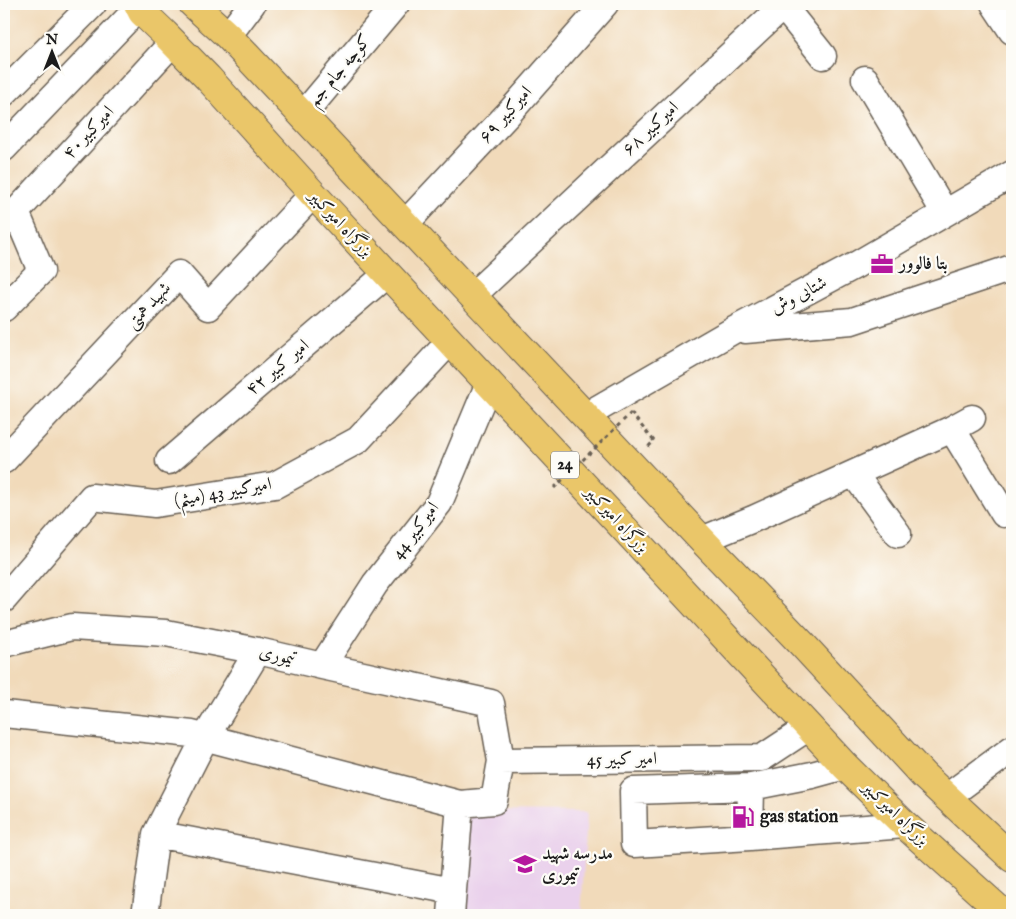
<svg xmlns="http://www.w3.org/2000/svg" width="1016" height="919" font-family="'IM FELL English',Amiri,serif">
	<rect width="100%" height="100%" fill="#fdfcf7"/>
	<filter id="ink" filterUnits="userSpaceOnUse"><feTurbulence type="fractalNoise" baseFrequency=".02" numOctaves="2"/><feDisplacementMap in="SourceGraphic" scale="10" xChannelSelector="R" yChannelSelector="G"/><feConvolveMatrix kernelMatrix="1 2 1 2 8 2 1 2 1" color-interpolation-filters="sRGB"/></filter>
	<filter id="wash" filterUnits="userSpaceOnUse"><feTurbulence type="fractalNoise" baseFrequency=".0096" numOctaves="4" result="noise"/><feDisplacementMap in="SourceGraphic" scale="20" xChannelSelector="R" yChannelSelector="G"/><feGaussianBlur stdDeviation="1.12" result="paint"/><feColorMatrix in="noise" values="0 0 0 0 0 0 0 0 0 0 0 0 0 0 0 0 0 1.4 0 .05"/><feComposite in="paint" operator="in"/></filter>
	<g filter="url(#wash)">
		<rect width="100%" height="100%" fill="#f1daba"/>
		<!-- built -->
		<path fill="#ead1ec" d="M469 811 587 812 581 915H461Z"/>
	</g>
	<g filter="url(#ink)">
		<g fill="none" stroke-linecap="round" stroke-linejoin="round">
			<defs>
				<path id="minor" d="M994 4 1012 31
					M228 36 252 4
					M865 79 945 213
					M4 93 93 4
					M303 115 396 4
					M4 148 139 7
					M4 223 16 212 173 42
					M405 224 509 113 605 4
					M472 296 783 6 823 56
					M4 308 41 271 16 212
					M745 330 852 321 1012 268
					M585 416 734 330 856 265 1012 174
					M952 429 1004 514
					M4 460 179 274 208 307 313 194
					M169 461 387 274
					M854 474 898 534
					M702 540 753 519 952 429 972 418
					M4 599 92 497 155 504 275 485 358 440 450 341
					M4 644 72 627 166 633 258 651 322 666 491 703 501 761
					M322 666 375 584 439 503 489 383
					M4 714 192 734 460 804 494 801 501 761 762 758 809 727
					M845 766 812 775 751 787 633 791 634 844 750 837 905 825
					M947 797 1012 749
					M156 834 453 891
					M750 837 751 787
					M145 915 156 834 205 738 258 651
					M451 915 460 804"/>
				<path id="major" d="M138 4 142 12 164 33 208 78 313 194 845 766 905 825 1005 915
					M193 4 228 36 702 540 802 644 923 775 1012 858"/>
			</defs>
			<!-- minor casing -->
			<use href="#minor" stroke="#675e53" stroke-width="29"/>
			<!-- major casing -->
			<use href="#major" stroke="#675e53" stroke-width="30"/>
			<!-- path -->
			<path stroke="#675e53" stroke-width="3" stroke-dasharray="4 4" stroke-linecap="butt" d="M631 413 654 441 647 448"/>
			<!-- minor -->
			<use href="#minor" stroke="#fff" stroke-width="26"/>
			<!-- major -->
			<use href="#major" stroke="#eac669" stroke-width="28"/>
			<!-- path-bridge -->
			<path stroke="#675e53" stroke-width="3" stroke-dasharray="4 4" stroke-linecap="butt" d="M554 488 631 413"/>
		</g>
	</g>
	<!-- icons -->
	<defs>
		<symbol id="office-bare" viewBox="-9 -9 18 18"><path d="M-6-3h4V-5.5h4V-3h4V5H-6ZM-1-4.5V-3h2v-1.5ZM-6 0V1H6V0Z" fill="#b5179e" stroke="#fdfcf7" stroke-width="2.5" paint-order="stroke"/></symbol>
		<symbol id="fuel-bare" viewBox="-9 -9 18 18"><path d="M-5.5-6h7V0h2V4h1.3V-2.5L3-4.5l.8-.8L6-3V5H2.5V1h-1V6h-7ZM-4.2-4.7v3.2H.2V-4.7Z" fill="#b5179e" stroke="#fdfcf7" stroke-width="2.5" paint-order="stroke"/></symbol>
		<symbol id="school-bare" viewBox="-9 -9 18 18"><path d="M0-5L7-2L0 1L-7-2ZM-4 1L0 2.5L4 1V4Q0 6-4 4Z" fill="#b5179e" stroke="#fdfcf7" stroke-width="2.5" paint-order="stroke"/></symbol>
	</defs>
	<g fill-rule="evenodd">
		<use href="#office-bare" x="866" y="248" width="32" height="32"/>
		<use href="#fuel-bare" x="727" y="801" width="32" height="32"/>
		<use href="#school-bare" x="509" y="848" width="32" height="32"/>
	</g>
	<g text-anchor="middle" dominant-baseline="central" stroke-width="4.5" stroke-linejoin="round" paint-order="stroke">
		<!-- shield labels -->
		<rect fill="#fdfcf7" stroke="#605f5e" stroke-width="1" x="551" y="451.5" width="28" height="27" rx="4"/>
		<g font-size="16" font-weight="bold" fill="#1c1c1c">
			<text x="565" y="465">24</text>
		</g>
		<!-- street labels -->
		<g font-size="18" fill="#1c1c1c" stroke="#fdfcf7">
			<text transform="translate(340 71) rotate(-50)">کوچه جام جم</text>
			<text transform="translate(506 115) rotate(-48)">امیرکبیر ۶۹</text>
			<text transform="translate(651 129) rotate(-43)">امیرکبیر ۶۸</text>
			<text transform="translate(89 133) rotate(-47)">امیرکبیر۴۰</text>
			<text transform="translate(340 224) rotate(47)">بزرگراه امیرکبیر</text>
			<text transform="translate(799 296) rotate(-28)">شتابی وش</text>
			<text transform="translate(149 306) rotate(-47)">شهید همتی</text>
			<text transform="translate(278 368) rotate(-40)">امیر کبیر ۴۲</text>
			<text transform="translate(223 493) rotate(-10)">امیرکبیر 43 (میثم)</text>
			<text transform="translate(616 520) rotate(47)">بزرگراه امیرکبیر</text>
			<text transform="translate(416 531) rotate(-53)">امیرکبیر 44</text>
			<text transform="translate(277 656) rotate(13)">تیموری</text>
			<text transform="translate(622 760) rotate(-1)">امیر کبیر 45</text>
			<text transform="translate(895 814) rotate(44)">بزرگراه امیرکبیر</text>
		</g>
		<!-- poi labels -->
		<g font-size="18" font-weight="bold" fill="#1c1c1c" stroke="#fdfcf7" text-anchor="start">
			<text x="899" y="264">بتا فالوور</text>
			<text x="760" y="817">gas station</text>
			<text x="542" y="854">مدرسه شهید<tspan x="542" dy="21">تیموری</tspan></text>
		</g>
	</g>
	<!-- margin -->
	<rect width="1016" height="919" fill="none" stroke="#fdfcf7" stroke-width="20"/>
	<!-- north arrow -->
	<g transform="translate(52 52)" stroke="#fdfcf7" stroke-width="4" paint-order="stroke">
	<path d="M0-4L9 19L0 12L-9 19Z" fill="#1c1c1c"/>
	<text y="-8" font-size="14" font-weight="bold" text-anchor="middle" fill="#1c1c1c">N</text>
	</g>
</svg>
